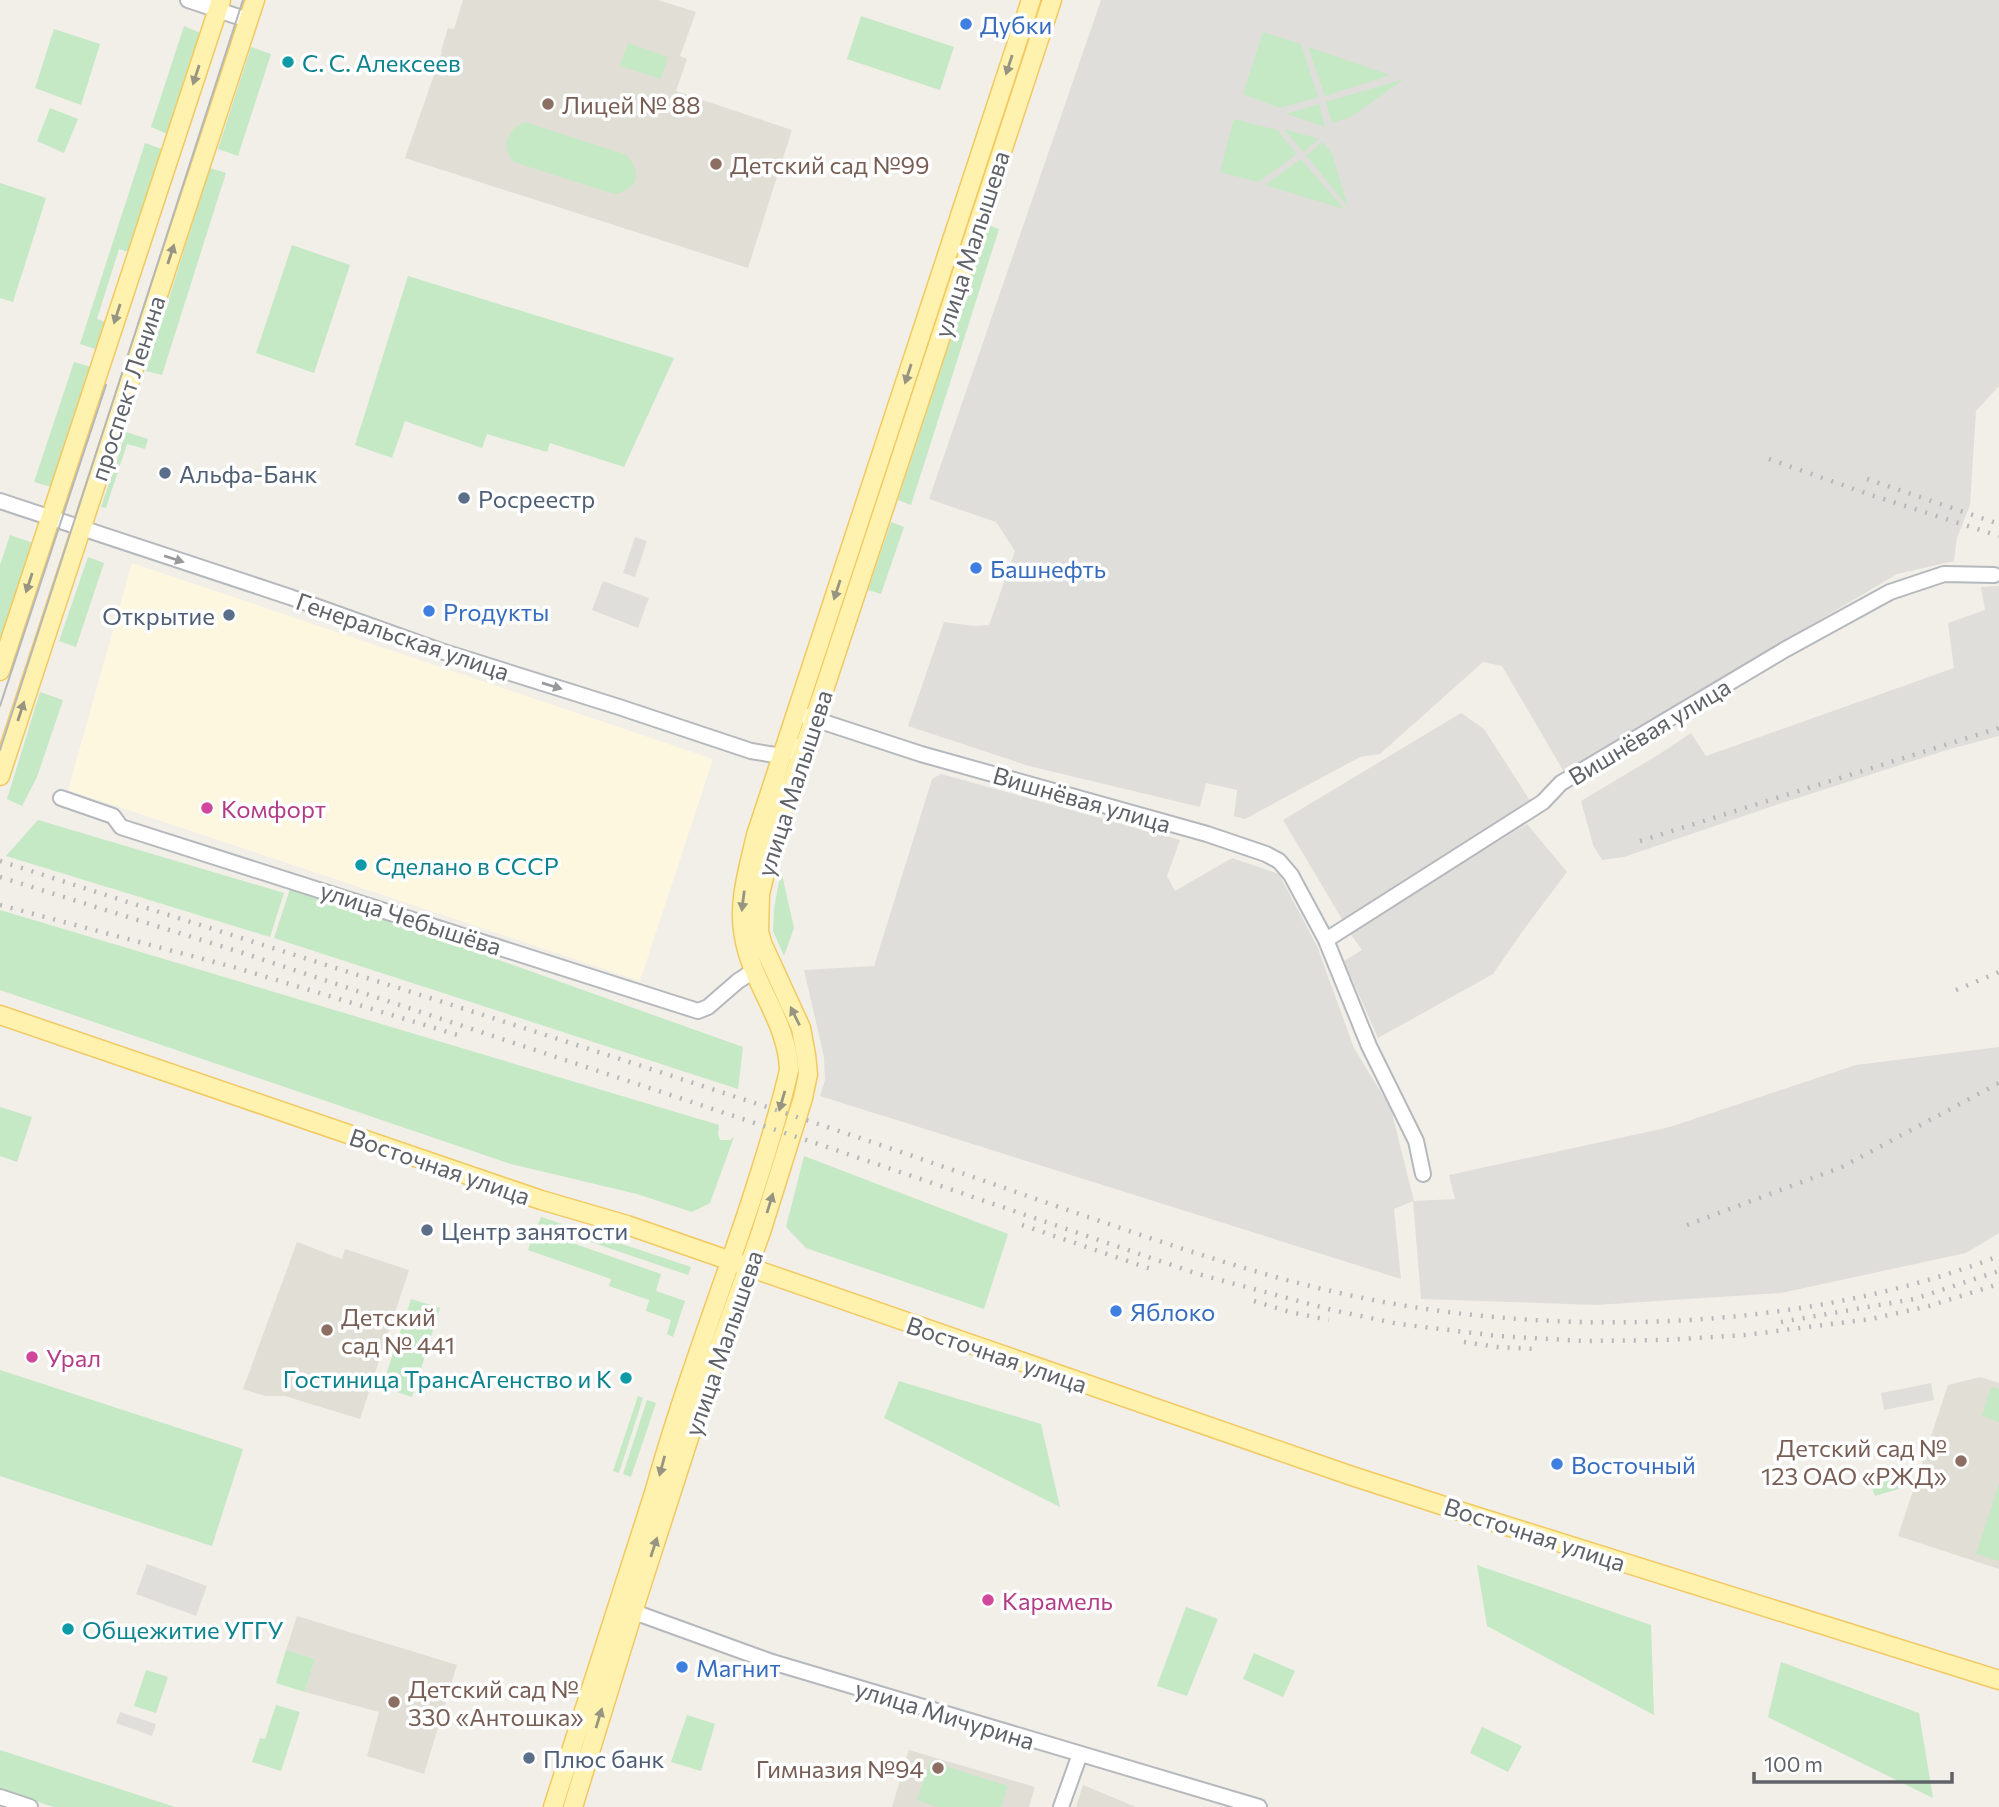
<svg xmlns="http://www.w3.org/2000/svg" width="1999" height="1807" font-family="Commissioner,sans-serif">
	<rect width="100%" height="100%" fill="#f1efe8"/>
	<!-- commercial -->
	<path fill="#fef7e0" d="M132 563 713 759 640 981 68 790Z"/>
	<!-- industrial -->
	<path fill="#e0deda" d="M1101 0H1999V386L1976 411 1970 505 1957 538 1954 561 1897 574 1564 772 1502 666 1483 662 1380 754 1360 757 1245 819 1234 816 1237 790 1206 783 1200 807 1029 766 908 726 944 622 974 626 989 625 1015 551 996 522 929 499Z
		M635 537 647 541 635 577 623 573Z
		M603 581 649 598 638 628 592 610Z
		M1999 586V736L1950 749 1779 804 1624 857 1602 860 1593 845 1581 801 1658 755 1691 733 1706 756 1954 668 1948 623 1985 610 1981 587Z
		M1461 713 1484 729 1531 802 1343 921 1283 820Z
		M941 774 1180 840 1167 876 1175 891 1232 858 1279 874 1317 946 1354 1048 1391 1109 1414 1201 1455 1199 1449 1175 1670 1127 1856 1065 1999 1047V1233L1966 1253 1781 1293 1596 1305 1421 1299 1413 1201 1394 1209 1401 1279 820 1096 825 1080 824 1057 804 970 874 966 932 779Z
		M1527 824 1567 872 1522 932 1493 974 1378 1038 1344 961 1362 950 1350 933Z
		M1931 1383 1934 1400 1884 1410 1881 1393Z
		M147 1564 207 1586 196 1616 136 1594Z
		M120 1712 156 1724 152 1736 116 1723Z"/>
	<!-- education -->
	<path fill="#e1ded6" d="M463 0H658L696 12 680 56 687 59 676 91 792 130 748 268 405 158 442 52 441 51 448 28 454 29Z
		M297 1242 342 1259 345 1249 409 1270 360 1419 285 1396H265L243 1389Z
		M1980 1377 1999 1383V1569L1898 1536 1948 1385Z
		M297 1616 457 1665 424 1774 367 1756 379 1712 305 1692 315 1659 286 1650Z
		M909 1750 1035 1787 1029 1807H892Z
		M1083 1785 1136 1807H1076Z"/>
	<!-- green -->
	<path fill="#c5e8c5" d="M861 16 954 47 940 90 847 59Z
		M184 26 203 34 170 135 151 127Z
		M54 29 100 44 81 105 35 88Z
		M1263 32 1301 44 1318 97 1280 108 1243 94Z
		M628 43 668 57 661 79 620 66Z
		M251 47 271 54 238 156 218 149Z
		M1308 47 1390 75 1325 96Z
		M1404 79 1351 117 1332 123 1326 102Z
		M1319 104 1325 127 1286 114Z
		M50 108 78 119 64 153 37 141Z
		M1234 119 1277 130 1297 154 1258 182 1220 172Z
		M525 122 627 155C642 173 639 189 614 194L514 162C500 146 507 130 525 122Z
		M1284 129 1319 139 1303 152Z
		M1323 142 1332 154 1348 207 1306 155Z
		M145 143 165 150 132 253 119 249 97 319 108 323 99 350 80 344Z
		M1301 159 1344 209 1265 185Z
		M210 168 226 173 162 375 146 371Z
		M0 183 46 198 13 302 0 298Z
		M988 225 999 229 911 505 898 500Z
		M292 245 350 265 314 373 256 353Z
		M408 276 674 358 624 467 550 443 547 452 487 434 482 448 405 421 392 458 355 445Z
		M74 362 94 368 55 488 34 482Z
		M126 432 148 439 145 449 127 444 106 508 101 507Z
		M891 522 904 527 881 594 868 590Z
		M10 535 36 544 0 644V565Z
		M88 557 104 563 76 647 59 641Z
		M40 692 63 700 37 777 22 806 7 799Z
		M38 820 284 893 270 937 6 856Z
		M781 870 794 928 784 956 773 931 774 909Z
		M291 886 743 1047 738 1089 274 938Z
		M0 910 719 1125 718 1134 720 1140H730L734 1137 710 1203 692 1212 637 1194 511 1164 0 990Z
		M0 1107 32 1117 17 1162 0 1156Z
		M804 1156 1008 1234 984 1309 806 1248 786 1227Z
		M541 1217 691 1267 688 1275 538 1224Z
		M535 1230 661 1274 656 1291 685 1301 673 1337 667 1334 671 1320 646 1311 649 1300 609 1286 611 1279 528 1250Z
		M411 1299 440 1308 412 1397 382 1387Z
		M0 1370 243 1449 212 1546 0 1476Z
		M899 1381 1041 1424 1060 1507 884 1418Z
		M1991 1387 1999 1389V1422L1982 1416Z
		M638 1396 643 1398 619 1473 613 1471Z
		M647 1400 656 1403 631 1477 623 1474Z
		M1902 1469 1905 1487 1875 1496 1869 1480Z
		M1999 1484V1561L1976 1554Z
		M1477 1565 1651 1625 1654 1715 1487 1626Z
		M1186 1607 1218 1619 1187 1696 1157 1686Z
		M286 1650 315 1659 305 1692 276 1683Z
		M1254 1653 1295 1671 1283 1697 1243 1679Z
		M1781 1662 1919 1713 1933 1798 1768 1717Z
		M146 1670 168 1677 156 1713 134 1706Z
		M276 1705 300 1712 281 1771 252 1762 260 1738 265 1739Z
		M687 1715 715 1724 701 1771 671 1762Z
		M1482 1727 1522 1746 1508 1772 1470 1753Z
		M0 1750 175 1807H54L0 1790Z
		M930 1761 1008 1786 1001 1807H938L917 1800Z"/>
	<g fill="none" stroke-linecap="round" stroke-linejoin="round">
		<defs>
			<path id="minor" d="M188 0 248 20
				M0 501 290 597 441 651 619 707 751 751 781 756 805 743
				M805 716 921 754 1207 834 1266 854 1279 861 1291 875 1326 940 1369 1046 1416 1141 1423 1174
				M61 798 113 816 121 827 698 1011 708 1007 738 981 755 970
				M1326 940 1543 802 1561 783 1786 649 1890 592 1944 574 1994 575
				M634 1612 772 1662 1259 1807
				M0 1797 30 1807
				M1061 1807 1080 1754"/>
			<path id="major" d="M0 671 221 0
				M0 776 255 0
				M0 1015 541 1200 627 1225 1349 1475 1475 1516 1999 1680
				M553 1807 654 1493C681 1395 718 1300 750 1204 764 1160 779 1115 789 1070 788 1022 752 984 744 937 737 903 749 867 756 835L1031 0
				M573 1807 638 1596 707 1382 761 1232 803 1098 808 1074 806 1055 801 1028 763 945 759 932 760 894 774 836 823 693 1052 0"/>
		</defs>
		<!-- minor casing -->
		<use href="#minor" stroke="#b5b8bc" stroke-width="18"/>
		<!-- major casing -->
		<use href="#major" stroke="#f2c960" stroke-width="21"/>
		<!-- minor -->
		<use href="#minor" stroke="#fff" stroke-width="14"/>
		<!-- major -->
		<use href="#major" stroke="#fff2af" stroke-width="18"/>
		<!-- tram -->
		<path stroke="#b6b7b8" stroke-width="2" d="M0 706 106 385
			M0 750 243 0"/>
		<!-- rail -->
		<path stroke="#b6b7b8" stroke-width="4.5" stroke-dasharray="2 9" stroke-linecap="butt" d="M1769 459 1868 494 1999 536
			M1867 479 1999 524
			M1640 841 1999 728
			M0 861C245 940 491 1016 736 1097 845 1132 953 1170 1062 1208 1150 1238 1240 1270 1331 1291 1540 1340 1798 1334 1999 1256
			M0 877 243 953 827 1147 1198 1274 1332 1310 1399 1324 1498 1336 1583 1341 1665 1340 1745 1335 1871 1319 1929 1306 1999 1284
			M0 905 237 968 461 1036
			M1956 990 1999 972
			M1022 1225 1157 1271
			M1687 1225 1842 1167 1999 1083
			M1254 1301 1290 1312 1329 1320
			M1781 1322 1914 1299 1999 1271
			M1464 1342 1497 1347 1537 1349"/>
	</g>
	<!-- one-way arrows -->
	<defs><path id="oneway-solid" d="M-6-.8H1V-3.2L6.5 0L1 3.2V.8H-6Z" transform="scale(1.75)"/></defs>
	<g fill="#979581">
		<use href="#oneway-solid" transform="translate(1009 65) rotate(108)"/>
		<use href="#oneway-solid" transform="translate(196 75) rotate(108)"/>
		<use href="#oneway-solid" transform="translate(171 254) rotate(-72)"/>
		<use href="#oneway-solid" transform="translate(117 314) rotate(108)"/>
		<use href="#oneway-solid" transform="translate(908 374) rotate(108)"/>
		<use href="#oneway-solid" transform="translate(29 583) rotate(108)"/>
		<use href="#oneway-solid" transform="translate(837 590) rotate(108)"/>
		<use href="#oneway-solid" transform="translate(21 711) rotate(-72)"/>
		<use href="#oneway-solid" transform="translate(743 901) rotate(97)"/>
		<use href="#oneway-solid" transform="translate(795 1016) rotate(-116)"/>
		<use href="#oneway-solid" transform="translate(782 1101) rotate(106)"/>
		<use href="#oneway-solid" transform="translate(770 1203) rotate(-73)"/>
		<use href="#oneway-solid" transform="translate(662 1466) rotate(105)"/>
		<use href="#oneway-solid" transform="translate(654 1547) rotate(-72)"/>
		<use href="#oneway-solid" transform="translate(599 1718) rotate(-73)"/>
	</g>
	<g fill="#979a9d">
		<use href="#oneway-solid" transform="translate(174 559) rotate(18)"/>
		<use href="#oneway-solid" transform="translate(552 686) rotate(17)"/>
	</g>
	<!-- markers -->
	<g fill="#3f7fe0" stroke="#fff" stroke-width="2.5">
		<circle cx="966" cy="24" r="7"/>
		<circle cx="976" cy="568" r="7"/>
		<circle cx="429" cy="611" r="7"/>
		<circle cx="1116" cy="1311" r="7"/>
		<circle cx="1557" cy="1464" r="7"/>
		<circle cx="682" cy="1667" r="7"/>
	</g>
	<g fill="#0f9aa8" stroke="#fff" stroke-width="2.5">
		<circle cx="288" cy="62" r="7"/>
		<circle cx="361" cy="865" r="7"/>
		<circle cx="626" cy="1378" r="7"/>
		<circle cx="68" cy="1629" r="7"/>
	</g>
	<g fill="#8d6e63" stroke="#fff" stroke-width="2.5">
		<circle cx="548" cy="104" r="7"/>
		<circle cx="716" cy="164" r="7"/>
		<circle cx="327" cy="1330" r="7"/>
		<circle cx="1961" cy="1461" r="7"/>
		<circle cx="394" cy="1702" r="7"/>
		<circle cx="938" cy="1768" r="7"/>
	</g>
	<g fill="#5c6f8a" stroke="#fff" stroke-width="2.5">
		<circle cx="165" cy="473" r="7"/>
		<circle cx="464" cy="498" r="7"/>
		<circle cx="229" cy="615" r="7"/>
		<circle cx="427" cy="1230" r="7"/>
		<circle cx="529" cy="1758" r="7"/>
	</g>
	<g fill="#d1479c" stroke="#fff" stroke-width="2.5">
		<circle cx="207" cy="808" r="7"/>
		<circle cx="32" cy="1357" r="7"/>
		<circle cx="988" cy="1600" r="7"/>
	</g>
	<g text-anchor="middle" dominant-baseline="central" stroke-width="7" stroke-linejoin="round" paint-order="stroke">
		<!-- shop labels -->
		<g font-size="24" fill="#366cbe" stroke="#fff" text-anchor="start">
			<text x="980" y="24">Дубки</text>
			<text x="990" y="568">Башнефть</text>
			<text x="443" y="611">Proдукты</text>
			<text x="1130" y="1311">Яблоко</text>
			<text x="1571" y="1464">Восточный</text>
			<text x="696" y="1667">Магнит</text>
		</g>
		<!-- culture labels -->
		<g font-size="24" fill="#0d838f" stroke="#fff" text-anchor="start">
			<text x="302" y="62">С. С. Алексеев</text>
			<text x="375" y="865">Сделано в СССР</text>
			<text x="612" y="1378" text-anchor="end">Гостиница ТрансАгенство и К</text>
			<text x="82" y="1629">Общежитие УГГУ</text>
		</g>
		<!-- education labels -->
		<g font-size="24" fill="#785e54" stroke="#fff" text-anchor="start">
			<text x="562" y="104">Лицей № 88</text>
			<text x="730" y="164">Детский сад №99</text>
			<text x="341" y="1316">Детский<tspan x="341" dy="28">сад № 441</tspan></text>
			<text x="1947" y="1447" text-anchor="end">Детский сад №<tspan x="1947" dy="28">123 ОАО «РЖД»</tspan></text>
			<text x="408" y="1688">Детский сад №<tspan x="408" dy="28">330 «Антошка»</tspan></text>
			<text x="924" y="1768" text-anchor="end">Гимназия №94</text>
		</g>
		<!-- street labels -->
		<g font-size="24" fill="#5f6368" stroke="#fff">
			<text transform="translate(971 244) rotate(-72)">улица Малышева</text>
			<text transform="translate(127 388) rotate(-72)">проспект Ленина</text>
			<text transform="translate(403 636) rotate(19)">Генеральская улица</text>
			<text transform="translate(1649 731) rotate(-31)">Вишнёвая улица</text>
			<text transform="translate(794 783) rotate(-72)">улица Малышева</text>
			<text transform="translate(1082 799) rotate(16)">Вишнёвая улица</text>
			<text transform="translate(411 918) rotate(18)">улица Чебышёва</text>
			<text transform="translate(440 1166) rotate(19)">Восточная улица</text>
			<text transform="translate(723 1343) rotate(-71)">улица Малышева</text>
			<text transform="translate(997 1354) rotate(19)">Восточная улица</text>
			<text transform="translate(1535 1534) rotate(18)">Восточная улица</text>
			<text transform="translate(945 1714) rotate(17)">улица Мичурина</text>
		</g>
		<!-- service labels -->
		<g font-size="24" fill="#4e5e75" stroke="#fff" text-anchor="start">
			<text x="179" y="473">Альфа-Банк</text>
			<text x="478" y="498">Росреестр</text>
			<text x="215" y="615" text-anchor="end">Открытие</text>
			<text x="441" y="1230">Центр занятости</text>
			<text x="543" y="1758">Плюс банк</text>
		</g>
		<!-- hotel labels -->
		<g font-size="24" fill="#b23c85" stroke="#fff" text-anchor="start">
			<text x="221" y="808">Комфорт</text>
			<text x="46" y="1357">Урал</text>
			<text x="1002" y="1600">Карамель</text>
		</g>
	</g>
	<!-- scale -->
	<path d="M1754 1772v10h198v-10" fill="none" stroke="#5f6368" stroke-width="3.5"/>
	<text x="1764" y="1772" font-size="21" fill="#5f6368" stroke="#ffffff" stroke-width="5" paint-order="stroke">100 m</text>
</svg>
